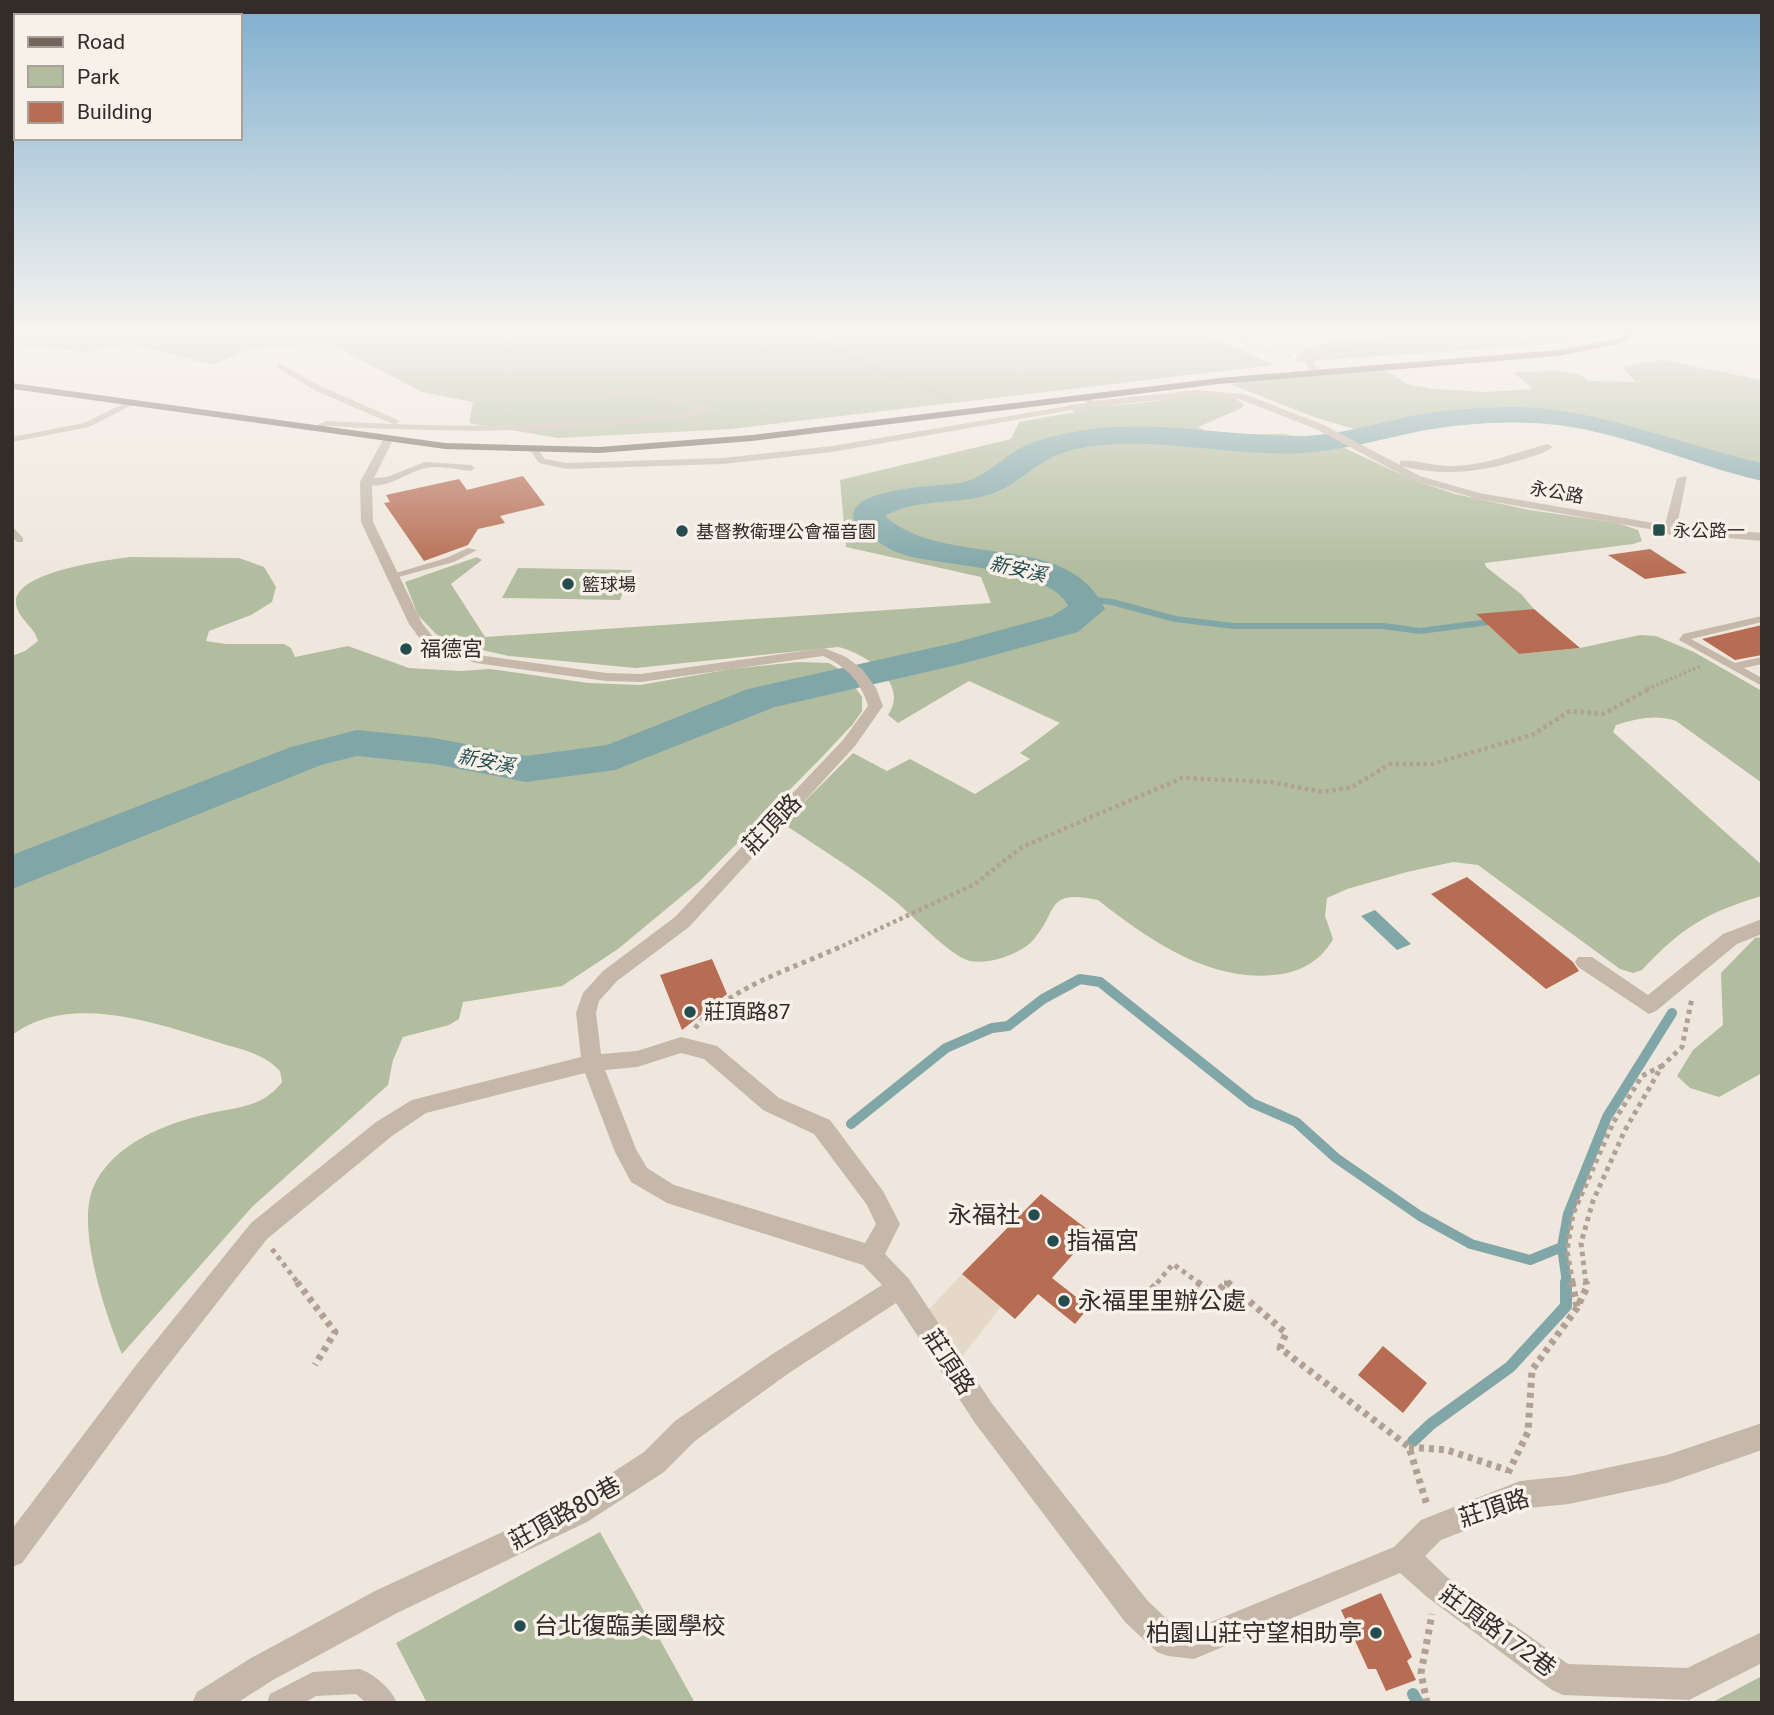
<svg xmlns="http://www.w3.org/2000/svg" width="1774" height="1715" font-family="Roboto,'Noto Sans TC',sans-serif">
	<rect width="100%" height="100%" fill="#efe7dd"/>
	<!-- green -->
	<path fill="#b2bc9f" d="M12 333H1203L1275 365 731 429 558 438 469 423 473 402 422 392 329 343 249 349 212 365 128 343 87 352 12 344Z
		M1385 333H1594L1542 345 1295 362 1303 349 1327 342Z
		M1662 360 1762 380V470L1687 446 1555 413 1434 417 1364 432 1314 417 1232 385 1234 382 1386 370 1407 384 1434 389 1486 392 1533 389 1515 374 1516 372 1556 371 1579 374 1588 381 1636 382 1622 367Z
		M1199 394 1234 398 1244 404 1242 408 1198 427 1212 434H1284L1336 444 1413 480 1455 494 1530 510 1617 523 1638 530 1642 541 1633 544 1485 563 1486 567 1521 594 1534 609 1477 615 1519 654 1580 648 1640 635 1656 636 1694 652 1762 691V783L1676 721C1654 714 1637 719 1616 725L1613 732 1762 865V896C1707 912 1681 928 1642 970L1633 973 1620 969 1478 865 1453 862 1407 872 1347 889 1327 898 1325 916 1333 939C1322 959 1304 970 1282 974 1213 985 1150 941 1098 900 1045 889 1059 910 1034 939 1022 954 988 965 970 961 949 956 910 912 890 897 858 872 823 850 788 827L785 821 853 753 887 771 910 759 975 794 1030 759 1020 753 1060 723 969 681 898 723 888 715C910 684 866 653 838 647L636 668 509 656 455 644 436 634 418 615 405 582 477 557 482 560 451 584 485 637 991 603 981 577 846 547 840 480 1011 439 1019 422 1075 412 1066 406C1084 402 1097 406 1115 405 1143 404 1171 398 1199 394Z
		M130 557 239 558 264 567 276 587 272 602 251 615 209 631 206 641 226 644H284L291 648 295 657 348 646 409 668 460 671 490 669 588 683 640 685 731 669 798 662 829 663 844 672 862 697V711L853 724 821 758 700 881 618 949 562 986 463 1002 459 1019 449 1025 403 1037 393 1060 388 1085 252 1207 122 1354C106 1316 76 1228 93 1188 112 1143 167 1123 211 1113 239 1107 263 1107 282 1082L280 1071C264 1053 239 1049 217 1042 156 1023 70 992 12 1035V656L25 651 38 641C35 627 18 619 16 604 12 572 107 560 130 557Z
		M518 568 632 570 620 600 502 598Z
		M1762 937V1073L1719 1097 1690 1088 1677 1076 1693 1050 1723 1025 1721 973 1755 938Z
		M600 1532 695 1703H427L396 1643Z
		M1762 1676V1703H1711Z"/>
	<!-- plaza -->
	<path fill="#e5d8c6" d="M962 1274 1001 1307 952 1369 921 1318Z"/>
	<!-- water -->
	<path fill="#80a6a8" d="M1375 910 1411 944 1397 950 1361 916Z"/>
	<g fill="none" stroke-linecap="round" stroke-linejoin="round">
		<!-- stream-far2 -->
		<path stroke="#80a6a8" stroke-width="6" d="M1086 599 1112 602 1175 619 1234 626H1383L1420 631 1489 622"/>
		<!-- stream-far1 -->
		<path stroke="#80a6a8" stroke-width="10" d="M851 1124 946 1048 992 1028 1008 1026 1043 999 1080 979 1100 982 1252 1103 1296 1122 1336 1158 1420 1216 1471 1244 1530 1260 1562 1247
			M1567 1283 1562 1247 1568 1214 1607 1117 1672 1013"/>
		<!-- stream -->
		<path stroke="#80a6a8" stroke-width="12" d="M1413 1441 1431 1424 1510 1367 1566 1306V1282
			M1413 1694 1418 1703"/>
		<!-- river -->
		<path fill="#80a6a8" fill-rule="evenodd" d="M1505 407C1596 406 1675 444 1762 463V481C1693 465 1628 434 1558 425 1512 420 1462 423 1416 432 1382 439 1348 449 1313 452 1234 460 1154 433 1076 449 1036 458 1021 485 988 495 954 505 916 498 885 516 944 570 1067 528 1105 609L1078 632 961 664 775 707 615 770 526 782 434 764 357 756 321 765 12 889V855L291 747 357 730 434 738 526 756 607 745 748 689 954 643 1052 616 1068 606C1051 568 942 566 905 555 893 552 883 545 873 538 866 533 856 528 854 520 844 487 942 486 960 483 983 479 999 461 1019 449 1036 439 1059 435 1079 431 1154 418 1231 438 1306 436 1343 434 1379 423 1416 415 1445 410 1475 408 1505 407Z"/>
	</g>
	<!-- building -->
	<path fill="#b66d53" d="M523 476 545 505 500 516 505 523 478 529 468 545 424 561 384 503 390 502 386 495 459 479 467 490Z
		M1650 549 1687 573 1645 579 1608 555Z
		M1534 609 1580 648 1519 654 1476 614Z
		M1762 625V655L1735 660 1702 639Z
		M1467 877 1573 962 1579 971 1546 989 1431 894Z
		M712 959 727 994 682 1030 660 975Z
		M1041 1194 1092 1233 1052 1278 1089 1307 1075 1324 1038 1294 1015 1319 962 1274Z
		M1383 1346 1427 1383 1403 1413 1358 1375Z
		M1381 1593 1412 1657 1407 1661 1416 1680 1386 1691 1376 1669H1368L1341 1610Z"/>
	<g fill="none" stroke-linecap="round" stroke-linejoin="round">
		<!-- path-far4 -->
		<path stroke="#b1a195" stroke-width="2.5" stroke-dasharray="2 2" stroke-linecap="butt" d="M803 333 889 375 949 397
			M1216 333 1291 357"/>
		<!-- path-far3 -->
		<path stroke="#b1a195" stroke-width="3.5" stroke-dasharray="2.5 2.5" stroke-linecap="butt" d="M1647 689 1701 666"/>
		<!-- path-far2 -->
		<path stroke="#b1a195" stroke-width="4.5" stroke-dasharray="3.5 3.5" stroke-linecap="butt" d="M836 949 975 884 1022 847 1182 778 1271 782 1322 792 1352 787 1390 764H1432L1532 735 1570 711 1603 714 1651 688"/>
		<!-- path-far1 -->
		<path stroke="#b1a195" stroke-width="5" stroke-dasharray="4.5 4.5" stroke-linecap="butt" d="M695 1028C729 987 792 969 840 947
			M272 1249 298 1283
			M1157 1283 1173 1264 1199 1283
			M1224 1283H1229
			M1573 1283 1567 1251 1573 1214 1613 1123 1642 1076 1662 1066
			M1586 1283 1581 1243 1593 1201 1625 1130 1662 1066 1682 1047 1692 998"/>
		<!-- path -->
		<path stroke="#b1a195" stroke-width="7" stroke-dasharray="5 5" stroke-linecap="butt" d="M297 1282 335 1332 315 1365
			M1197 1282 1215 1295 1226 1282
			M1227 1282 1286 1333 1280 1348 1409 1447 1427 1505
			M1572 1282 1577 1307
			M1152 1289 1158 1282
			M1409 1447 1447 1450 1507 1470
			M1508 1473 1528 1432 1532 1370 1577 1308 1587 1287 1586 1282
			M1427 1703 1421 1673 1432 1614"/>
		<!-- service -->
		<path fill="#c5b7aa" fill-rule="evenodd" d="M1387 333H1399L1323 351 1315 357 1314 364 1321 372 1320 374H1314L1306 364 1308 354 1318 347Z
			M281 364 320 386 398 420 399 422 396 424C498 428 599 425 699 409L645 395 588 390V386H591L645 391 715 409C700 418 666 419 647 421 541 434 434 432 328 426L316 431 312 429 313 427 326 421 393 424 314 390 278 368V364Z
			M129 401 136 403 89 427 12 442V437L84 423Z
			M1092 402 1096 404 1095 406 832 452 723 464 566 469 539 463 530 450 537 448 545 459 566 463 723 458 832 446Z
			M425 462 471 465 475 468 471 471C457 470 439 465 426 468 406 472 382 494 361 482L366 479 387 477Z
			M12 526 23 538V542H17L12 536Z
			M468 548 477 550 454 562 391 579 386 576 446 558Z
			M1762 616V622L1691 639 1735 663 1762 657V664L1744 668 1762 678V686L1679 640 1683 634Z
			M360 1669C375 1675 391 1688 397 1703H366L356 1694 316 1696 304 1703H267L270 1694 313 1672Z"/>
		<!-- minor -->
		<path fill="#c5b7aa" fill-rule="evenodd" d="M1197 390 1244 394 1324 425 1400 465V461C1415 459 1437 467 1455 466 1488 465 1517 452 1548 444L1553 447C1545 453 1533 456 1524 459 1482 472 1443 477 1401 466L1420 476 1479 493 1665 525 1677 478 1687 476 1677 526 1762 533V541L1681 534 1683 537 1677 541 1666 532 1478 499 1412 480 1316 429 1239 399 1197 396 1092 407 1080 398 1085 395 1094 401Z
			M384 438 393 440 372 482 373 522 422 623 437 642 478 655 606 673 641 674 824 648 846 657 862 669 876 688 883 706 855 746 689 927 617 981 599 1001 596 1013 601 1054 637 1051 681 1037 717 1046 779 1098 830 1120 883 1191 900 1224 885 1254 909 1279 993 1405 1147 1600 1175 1627 1194 1629 1394 1547 1421 1520 1520 1481 1569 1476 1667 1455 1762 1423V1450L1667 1483 1569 1504 1520 1509 1441 1540 1425 1556 1447 1577 1568 1664 1687 1668 1762 1632V1663L1689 1700 1563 1695 1552 1690 1427 1597 1400 1573 1194 1659 1168 1656 1157 1652 1125 1622 975 1423 896 1303 789 1373 695 1441 664 1472 587 1522 397 1613 273 1680 237 1703H192L197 1692 251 1658 375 1591 567 1502 644 1452 675 1421 771 1355 882 1285 863 1265 667 1203 631 1182 615 1152 585 1073 426 1113 392 1136 267 1239 155 1382 22 1563 12 1567V1529L137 1364 251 1223 376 1122 412 1100 581 1057 576 1013 583 993 603 971 675 917 843 740 868 706C861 682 846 666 823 656L641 682 606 681 476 663 427 648 409 624 361 522 360 482ZM681 1053 704 1059 763 1110 814 1134 867 1205 876 1224 865 1243 674 1185 647 1168 636 1149 605 1070 637 1067Z
			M1762 919V934L1737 944 1656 1011 1649 1014 1578 967 1575 962 1578 957H1592L1648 995 1723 934Z"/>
		<!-- primary -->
		<path fill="#74645c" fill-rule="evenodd" d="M1628 333H1638L1619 344 1558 356 1219 384 752 441 599 453 445 449 12 389V383L445 443 599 447 752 435 1219 378 1558 350 1613 340Z"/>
	</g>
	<!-- sky -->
	<linearGradient id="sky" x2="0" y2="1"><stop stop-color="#7eaece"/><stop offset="0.58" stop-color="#f8f4f0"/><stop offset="1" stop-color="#f8f4f0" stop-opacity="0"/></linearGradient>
	<rect width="1774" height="573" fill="url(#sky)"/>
	<!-- markers -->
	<g fill="#244d50" stroke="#f7f1e9" stroke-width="2.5">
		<rect x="1652" y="523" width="14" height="14" rx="3.5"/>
		<circle cx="682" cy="531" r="7"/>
		<circle cx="568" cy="584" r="7"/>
		<circle cx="406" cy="649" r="7"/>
		<circle cx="690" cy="1012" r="7"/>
		<circle cx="1034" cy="1215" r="7"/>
		<circle cx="1053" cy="1241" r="7"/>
		<circle cx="1064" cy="1301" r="7"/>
		<circle cx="520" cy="1626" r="7"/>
		<circle cx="1376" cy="1633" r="7"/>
	</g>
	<g text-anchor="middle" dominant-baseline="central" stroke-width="7" stroke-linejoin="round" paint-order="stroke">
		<!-- far-street labels -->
		<g font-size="18" fill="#342c29" stroke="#f7f1e9">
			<text transform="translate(1557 492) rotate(10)">永公路</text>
		</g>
		<!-- far-poi labels -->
		<g font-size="18" fill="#342c29" stroke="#f7f1e9" text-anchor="start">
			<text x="1673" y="530">永公路一</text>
			<text x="696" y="531">基督教衛理公會福音園</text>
			<text x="582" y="584">籃球場</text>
		</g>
		<!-- far-water labels -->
		<g font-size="19" font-style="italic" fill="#244d50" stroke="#f7f1e9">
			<text transform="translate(1018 569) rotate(13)">新安溪</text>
			<text transform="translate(486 761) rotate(11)">新安溪</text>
		</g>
		<!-- poi labels -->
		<g font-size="21" fill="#342c29" stroke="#f7f1e9" text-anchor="start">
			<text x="420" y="649">福德宮</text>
			<text x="704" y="1012">莊頂路87</text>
		</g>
		<!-- near-street labels -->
		<g font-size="24" fill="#342c29" stroke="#f7f1e9">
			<text transform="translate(772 824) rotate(-46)">莊頂路</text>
			<text transform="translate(949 1362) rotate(57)">莊頂路</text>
			<text transform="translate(1494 1508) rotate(-18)">莊頂路</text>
			<text transform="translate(565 1513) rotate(-29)">莊頂路80巷</text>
			<text transform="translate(1498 1631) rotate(36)">莊頂路172巷</text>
		</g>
		<!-- near-poi labels -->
		<g font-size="24" fill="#342c29" stroke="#f7f1e9" text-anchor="start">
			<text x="1020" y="1215" text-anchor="end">永福社</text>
			<text x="1067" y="1241">指福宮</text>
			<text x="1078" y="1301">永福里里辦公處</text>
			<text x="534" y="1626">台北復臨美國學校</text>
			<text x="1362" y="1633" text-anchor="end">柏園山莊守望相助亭</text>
		</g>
	</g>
	<!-- border -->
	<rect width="1774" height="1715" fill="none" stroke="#342c29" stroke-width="28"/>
	<!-- legend -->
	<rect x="14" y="14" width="228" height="126" fill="#f7f1e9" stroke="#a9a29c" stroke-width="2"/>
	<rect x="28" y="37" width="35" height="10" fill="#74645c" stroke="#a9a29c" stroke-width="2"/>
	<text x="77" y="49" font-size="21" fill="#342c29">Road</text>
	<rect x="28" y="66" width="35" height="21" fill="#b2bc9f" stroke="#a9a29c" stroke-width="2"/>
	<text x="77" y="84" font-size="21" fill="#342c29">Park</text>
	<rect x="28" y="102" width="35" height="21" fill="#b66d53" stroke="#a9a29c" stroke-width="2"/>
	<text x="77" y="119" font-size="21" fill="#342c29">Building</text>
</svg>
